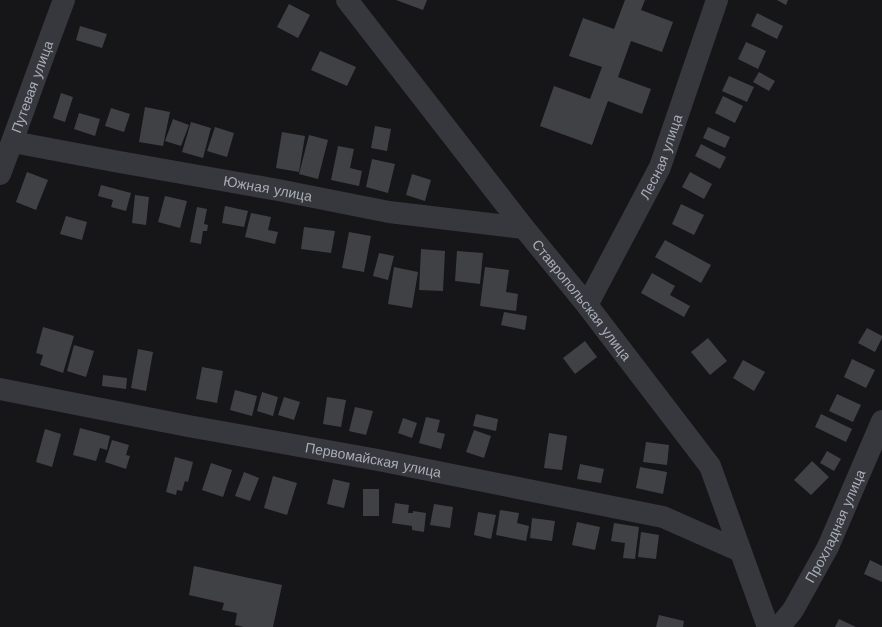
<svg xmlns="http://www.w3.org/2000/svg" width="882" height="627" font-family="'Work Sans',sans-serif">
	<rect width="100%" height="100%" fill="#161618"/>
	<!-- building -->
	<path fill="#404145" d="M396 0H427L423 10Z
		M625 0H645L641 10 673 22 662 52 631 41 618 77 651 89 642 114 608 101 592 145 540 126 554 86 590 99 602 67 569 56 583 18 614 29Z
		M777 0H788L786 5Z
		M289 4 310 15 298 38 277 27Z
		M757 13 783 26 777 39 751 26Z
		M80 26 107 34 102 48 76 40Z
		M746 42 766 51 758 69 738 59Z
		M320 51 356 67 347 86 311 70Z
		M759 72 775 81 769 91 753 82Z
		M729 76 754 87 747 102 722 91Z
		M61 93 73 97 65 122 53 118Z
		M723 96 743 106 735 123 715 113Z
		M145 107 170 112 163 146 139 142Z
		M111 108 130 114 124 132 105 126Z
		M79 113 100 119 95 136 74 129Z
		M173 119 189 125 181 146 165 141Z
		M191 122 211 128 203 158 182 152Z
		M375 126 391 129 387 151 371 148Z
		M215 127 234 133 227 157 207 151Z
		M708 127 730 137 725 148 703 138Z
		M282 132 305 136 299 172 276 168Z
		M309 135 328 140 318 179 299 174Z
		M701 144 726 157 720 169 695 156Z
		M338 146 354 149 350 168 362 171 359 186 331 180Z
		M372 159 395 164 388 193 366 187Z
		M27 172 48 180 36 210 16 202Z
		M690 172 712 184 704 199 682 187Z
		M412 174 431 180 425 201 406 195Z
		M101 185 131 193 126 211 111 207 113 200 98 196Z
		M135 195 149 197 146 225 132 223Z
		M165 196 187 201 180 228 158 222Z
		M681 204 704 215 694 235 672 224Z
		M225 206 248 211 244 227 222 223Z
		M197 207 207 209 204 224 208 225 207 231H203L201 244 190 242Z
		M251 213 271 217 268 230 278 232 275 244 245 237Z
		M66 216 87 222 82 240 60 234Z
		M304 227 335 231 331 253 301 249Z
		M349 232 371 236 364 272 342 268Z
		M665 240 711 265 701 283 655 257Z
		M421 249 445 251 443 291 419 290Z
		M457 251 483 253 480 284 455 281Z
		M379 253 394 256 388 280 373 276Z
		M394 267 418 272 412 308 388 304Z
		M485 267 509 270 506 292 518 294 516 311 480 306Z
		M652 273 675 286 670 295 690 306 684 317 641 293Z
		M504 312 527 316 525 330 501 325Z
		M43 327 74 336 63 373 40 365 43 355 36 353Z
		M867 328 882 336V338L875 352 858 343Z
		M708 338 727 361 710 375 691 352Z
		M585 341 597 357 575 374 563 358Z
		M74 345 94 351 86 377 67 371Z
		M138 349 153 352 146 391 131 388Z
		M852 359 875 370 866 388 844 377Z
		M743 360 765 372 754 391 733 378Z
		M202 367 223 371 217 403 196 399Z
		M103 375 127 378 126 389 102 386Z
		M235 390 257 396 252 416 230 410Z
		M262 392 278 397 273 416 257 411Z
		M837 394 861 405 853 422 829 411Z
		M284 397 300 402 294 420 278 415Z
		M327 397 346 400 341 427 323 424Z
		M355 407 373 411 366 435 349 431Z
		M476 414 498 419 496 431 473 426Z
		M821 414 852 429 846 442 815 427Z
		M426 417 440 420 437 432 445 434 441 449 419 443Z
		M403 418 417 423 412 438 398 433Z
		M80 428 110 436 107 450 100 448 96 461 73 455Z
		M45 429 61 434 52 467 36 462Z
		M474 430 491 436 484 458 466 452Z
		M549 433 567 436 562 470 544 468Z
		M112 440 129 445 126 455 130 456 126 469 105 462Z
		M646 442 669 445 667 465 643 462Z
		M827 451 841 459 834 471 820 463Z
		M175 457 193 462 188 482 185 481 182 491 177 490 176 495 166 492Z
		M812 461 829 477 811 495 794 480Z
		M211 463 232 470 223 497 202 490Z
		M580 464 604 469 601 483 577 479Z
		M640 467 667 472 663 494 636 488Z
		M244 472 259 478 250 501 235 496Z
		M273 476 297 483 287 515 264 508Z
		M333 479 350 483 344 508 327 504Z
		M363 489H379V516H363Z
		M395 503 409 505 408 513H413V511L426 513 424 532 412 530V526L392 523Z
		M434 504 453 507 450 528 430 525Z
		M500 510 519 513 517 523 529 526 526 541 496 535Z
		M478 512 496 515 491 539 474 535Z
		M532 518 555 521 552 541 530 538Z
		M577 522 600 527 595 550 572 545Z
		M614 523 639 527 635 559 623 558 625 543 611 541Z
		M641 532 659 535 656 559 638 557Z
		M870 560 882 566V582L864 574Z
		M194 566 282 585 273 627H244L235 625 237 613 222 610 224 603 189 595Z
		M659 615 684 621 683 627H656Z
		M839 619 856 627H835Z"/>
	<g fill="none" stroke-linecap="round" stroke-linejoin="round">
		<!-- minor -->
		<g stroke="#37383d" stroke-width="22">
			<path id="s1" d="M347 0 524 228 587 305 710 466 768 627"/>
			<path id="s2" d="M13 142 114 161 278 190 389 212 524 228"/>
			<path id="s3" d="M0 174C22 116 42 58 64 0"/>
			<path id="s4" d="M587 305 660 167 717 0"/>
			<path id="s5" d="M0 389 188 426 378 460 663 517 740 551"/>
			<path id="s6" d="M779 627 793 610 828 547 882 421"/>
		</g>
	</g>
	<g text-anchor="middle" dominant-baseline="central" stroke-width="3" stroke-linejoin="round" paint-order="stroke">
		<!-- street labels -->
		<g font-size="14" fill="#a8adb8" stroke="#111113">
			<text stroke="none"><textPath href="#s3" startOffset="93">Путевая улица</textPath></text>
			<text stroke="none"><textPath href="#s4" startOffset="166">Лесная улица</textPath></text>
			<text stroke="none"><textPath href="#s2" startOffset="259">Южная улица</textPath></text>
			<text stroke="none"><textPath href="#s1" startOffset="381">Ставропольская улица</textPath></text>
			<text stroke="none"><textPath href="#s5" startOffset="380">Первомайская улица</textPath></text>
			<text stroke="none"><textPath href="#s6" startOffset="116">Прохладная улица</textPath></text>
		</g>
	</g>
</svg>
